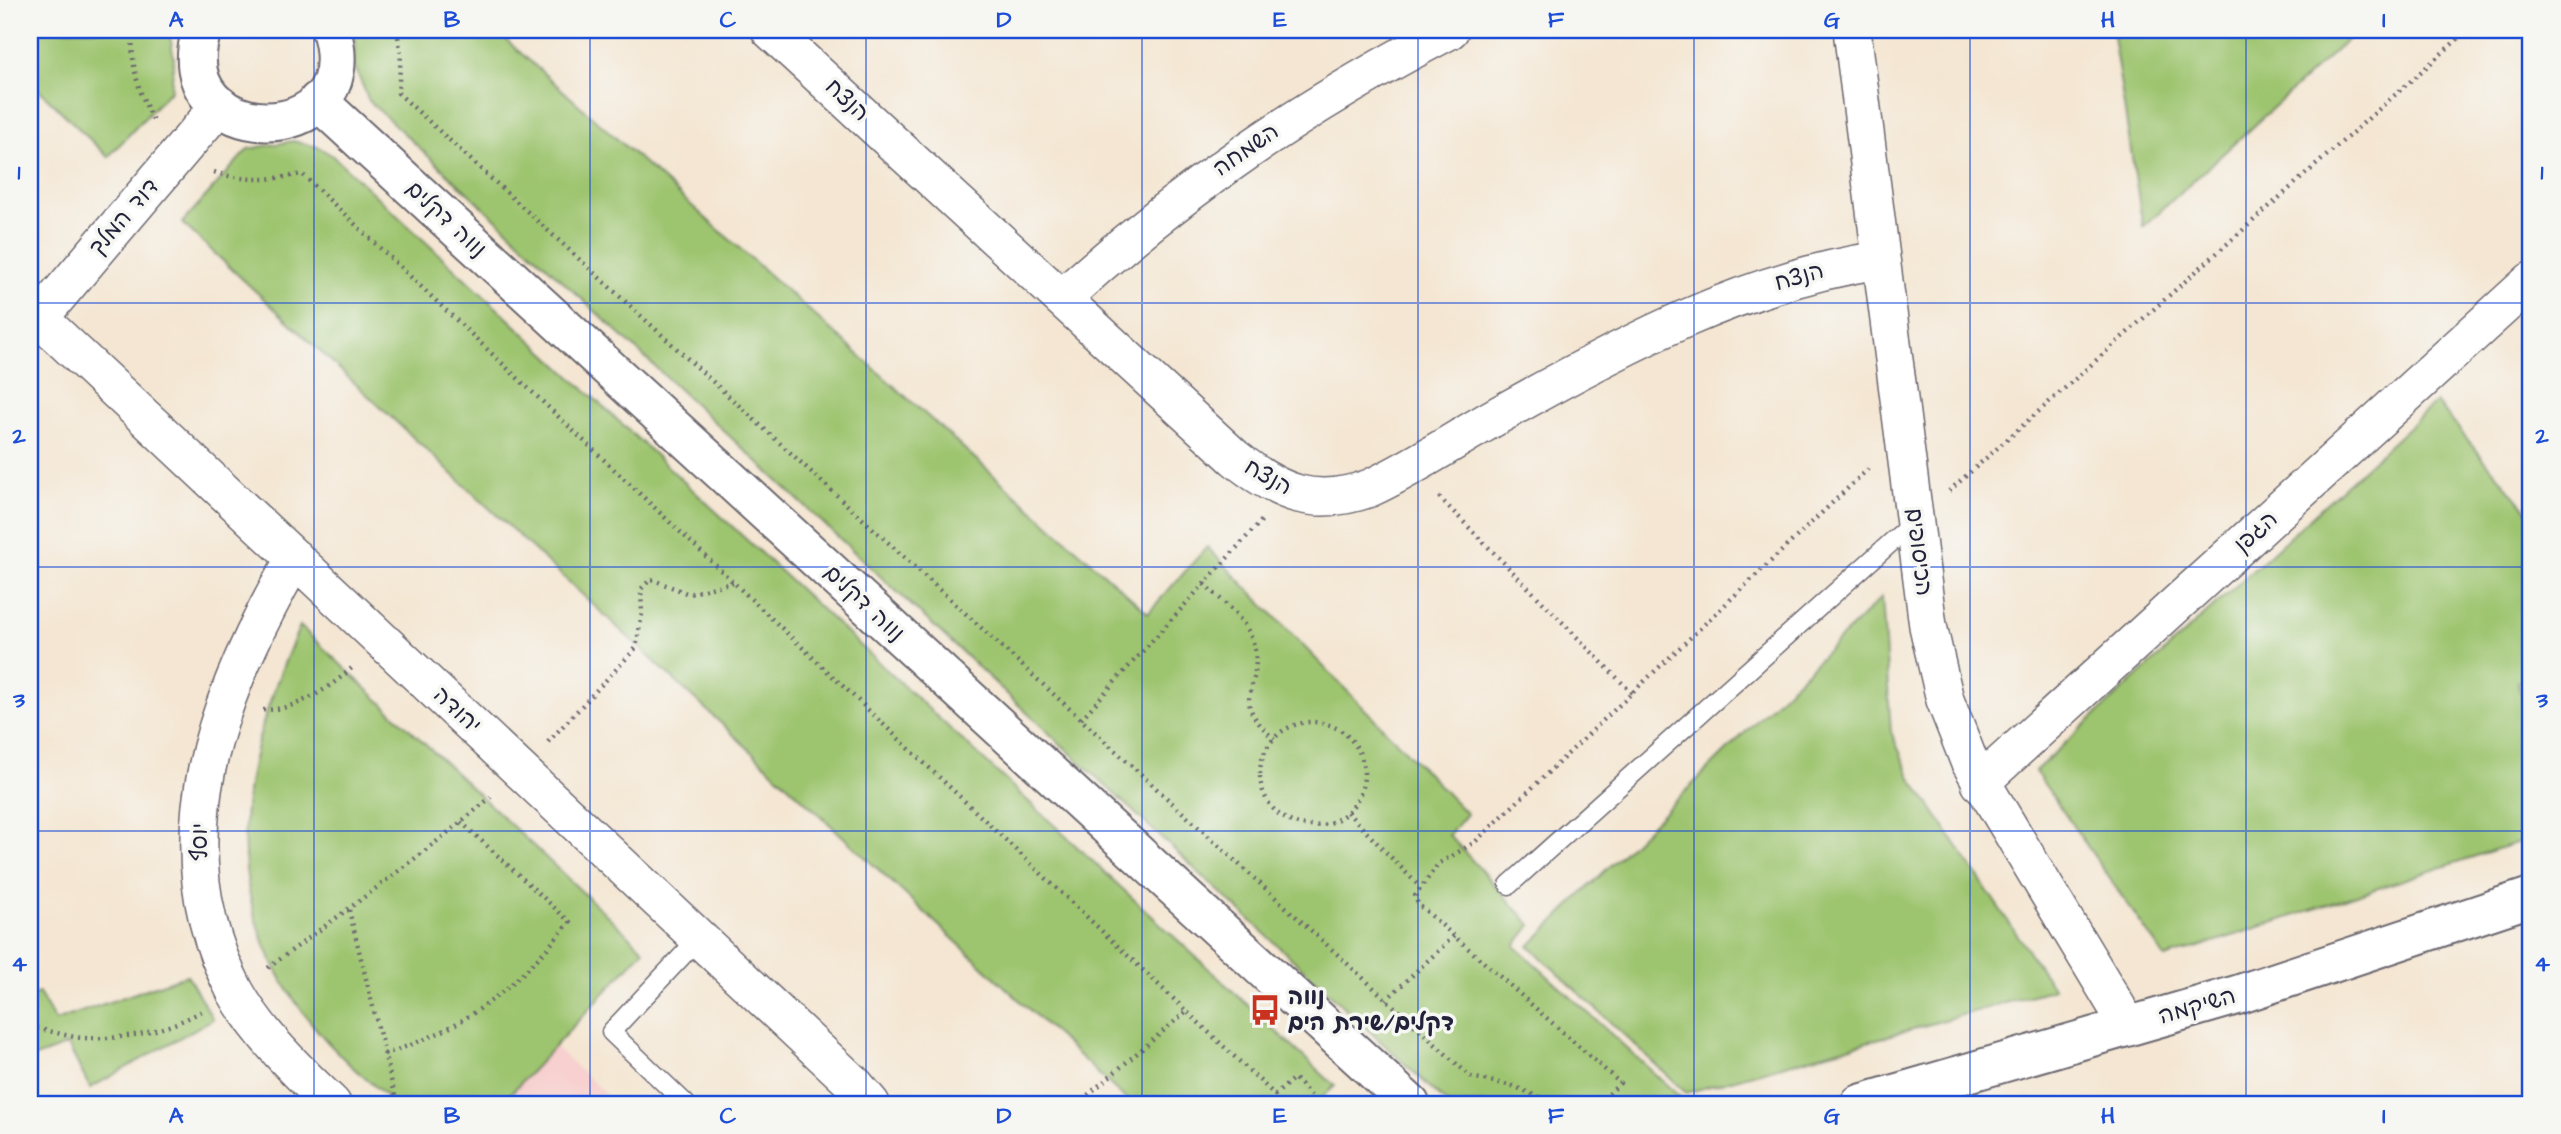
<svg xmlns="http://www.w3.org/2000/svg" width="2561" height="1134" font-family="'Architects Daughter','Playpen Sans Hebrew',sans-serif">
	<rect width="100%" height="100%" fill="#f6f6f2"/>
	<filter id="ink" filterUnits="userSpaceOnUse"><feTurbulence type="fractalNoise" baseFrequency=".0143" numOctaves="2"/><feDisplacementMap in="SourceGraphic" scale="14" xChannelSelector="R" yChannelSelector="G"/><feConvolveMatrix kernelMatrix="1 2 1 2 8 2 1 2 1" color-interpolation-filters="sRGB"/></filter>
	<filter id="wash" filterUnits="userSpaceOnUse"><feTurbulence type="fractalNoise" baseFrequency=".00686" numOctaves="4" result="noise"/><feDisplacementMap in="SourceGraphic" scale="28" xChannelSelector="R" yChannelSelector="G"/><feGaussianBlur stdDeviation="1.57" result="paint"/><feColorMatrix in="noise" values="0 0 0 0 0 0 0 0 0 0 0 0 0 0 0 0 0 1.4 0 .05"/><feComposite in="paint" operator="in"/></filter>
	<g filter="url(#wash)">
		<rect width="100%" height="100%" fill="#f4e6d2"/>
		<!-- built -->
		<path fill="#f7d0cf" d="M555 1047 616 1104H501Z"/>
		<!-- green -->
		<path fill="#9dc46e" stroke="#607354" stroke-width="2" d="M30 30H169L174 59 171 90 108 157 30 81Z
			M355 30H495L1148 613 1207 547 1467 814 1449 835 1531 925 1515 946 1681 1098 1670 1104H1448L369 101 354 65Z
			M2112 30H2358L2143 227Z
			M293 141 318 147 333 156 1335 1086 1315 1104H1131L182 223 248 149Z
			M2436 402 2531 515V678L2517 682 2531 722V838L2165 958 2035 771Z
			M1882 597 1891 732 1911 778 2054 989 1686 1093 1529 946Z
			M300 626 644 950 501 1104H396C379 1089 360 1075 344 1059 209 927 229 784 300 626Z
			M187 975 213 1019 90 1088 68 1045 30 1059V996L39 993 55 1021Z"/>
	</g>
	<g filter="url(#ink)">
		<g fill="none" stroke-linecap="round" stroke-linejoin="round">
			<defs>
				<path id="service" d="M1509 885 1915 521
					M686 1104 611 1032 699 938"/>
				<path id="minor" d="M770 30 1235 458C1280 494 1315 508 1370 488 1417 466 1459 437 1504 412 1621 346 1745 280 1880 260
					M1852 30 1928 626 1945 700 1969 761 2129 1027
					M1062 298C1183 188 1305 106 1450 30
					M39 318 855 1085 871 1104
					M30 329 220 105
					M295 558C218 690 157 844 235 991 258 1033 298 1072 332 1104
					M1980 783 2531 281"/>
				<path id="tertiary" d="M202 30C162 149 369 155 331 30
					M318 101 1410 1104
					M1860 1104 2237 995 2531 897"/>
			</defs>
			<!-- service casing -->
			<use href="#service" stroke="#6c6770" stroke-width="21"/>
			<!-- minor casing -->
			<use href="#minor" stroke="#6c6770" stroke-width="40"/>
			<!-- tertiary casing -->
			<use href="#tertiary" stroke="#6c6770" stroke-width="42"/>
			<!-- path -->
			<path stroke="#6c6770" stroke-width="4.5" stroke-dasharray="2 5" stroke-linecap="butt" d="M133 30C130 65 138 91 154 122
				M397 30 401 55 398 93 1471 1077 1513 1086 1555 1104
				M214 172C245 182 271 180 302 174L1275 1095 1294 1078 1319 1104
				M1949 491 2468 30
				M1439 497 1632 693
				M1204 584C1223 602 1251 622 1255 651 1261 695 1228 696 1274 739
				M263 710C297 710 329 689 354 666
				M1081 719 1262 520
				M1260 774a52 52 0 1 1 104 0a52 52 0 1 1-104 0Z
				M548 742 636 648 642 614 641 589 651 579 689 594 733 582
				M1347 812 1419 886
				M349 910 397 1104
				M268 968C344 912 419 858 491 797
				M1386 1000 1454 936
				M30 1028C48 1029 66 1037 84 1038 125 1040 166 1031 202 1011
				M384 1054C467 1029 516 987 570 922L461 822
				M1077 1104 1187 1011
				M1599 1104 1620 1083 1418 904 1415 896 1438 864 1475 842 1868 469"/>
			<!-- service -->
			<use href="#service" stroke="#fff" stroke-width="18"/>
			<!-- minor -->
			<use href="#minor" stroke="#fff" stroke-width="37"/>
			<!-- tertiary -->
			<use href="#tertiary" stroke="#fff" stroke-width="38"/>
		</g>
	</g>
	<!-- grid -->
	<path fill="none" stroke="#1d4ed8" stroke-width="2" stroke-opacity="0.55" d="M314 30V1104M590 30V1104M866 30V1104M1142 30V1104M1418 30V1104M1694 30V1104M1970 30V1104M2246 30V1104M30 303H2531M30 567H2531M30 831H2531"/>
	<!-- icons -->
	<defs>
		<symbol id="bus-bare" viewBox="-9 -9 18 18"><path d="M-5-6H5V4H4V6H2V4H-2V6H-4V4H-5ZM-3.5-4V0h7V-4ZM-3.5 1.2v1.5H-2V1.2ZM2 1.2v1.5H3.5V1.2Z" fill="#c8321e" stroke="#f6f6f2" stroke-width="2.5" paint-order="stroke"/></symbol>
	</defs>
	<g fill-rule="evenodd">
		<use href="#bus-bare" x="1243" y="988" width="44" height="44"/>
	</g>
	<g text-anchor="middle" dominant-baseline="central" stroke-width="7" stroke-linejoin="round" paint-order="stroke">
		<!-- street labels -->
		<g font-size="23" fill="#22223b" stroke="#f6f6f2">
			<text transform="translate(847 100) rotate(43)">הנצח</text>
			<text transform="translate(1246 150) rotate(-35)">השמחה</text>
			<text transform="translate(124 217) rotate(-49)">דוד המלך</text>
			<text transform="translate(446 219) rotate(43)">נווה דקלים</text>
			<text transform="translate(1799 277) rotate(-16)">הנצח</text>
			<text transform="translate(1268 477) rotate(29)">הנצח</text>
			<text transform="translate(2256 532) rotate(-42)">הגפן</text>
			<text transform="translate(1919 552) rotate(83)">הכיסופים</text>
			<text transform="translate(864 603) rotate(43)">נווה דקלים</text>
			<text transform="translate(457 710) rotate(43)">יהודה</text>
			<text transform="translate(200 842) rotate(-90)">יוסף</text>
			<text transform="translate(2197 1006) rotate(-16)">השיקמה</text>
		</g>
		<!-- poi labels -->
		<g font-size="23" font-weight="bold" fill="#22223b" stroke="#f6f6f2" text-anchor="start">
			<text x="1288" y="997">נווה<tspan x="1288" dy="26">דקלים/שירת הים</tspan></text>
		</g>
	</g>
	<!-- margin -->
	<rect width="2561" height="1134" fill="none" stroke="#f6f6f2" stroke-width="77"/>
	<rect x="38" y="38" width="2484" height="1058" fill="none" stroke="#1d4ed8" stroke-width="2.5"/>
	<g font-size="23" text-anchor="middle" font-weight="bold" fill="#1d4ed8">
		<text x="176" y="27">A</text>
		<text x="452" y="27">B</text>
		<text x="728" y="27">C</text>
		<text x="1004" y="27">D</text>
		<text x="1280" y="27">E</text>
		<text x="1556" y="27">F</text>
		<text x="1832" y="27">G</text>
		<text x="2108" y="27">H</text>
		<text x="2384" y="27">I</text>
		<text x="19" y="179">1</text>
		<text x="2542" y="179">1</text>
		<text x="19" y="443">2</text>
		<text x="2542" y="443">2</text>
		<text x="19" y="707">3</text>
		<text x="2542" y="707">3</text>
		<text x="19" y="971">4</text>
		<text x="2542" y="971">4</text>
		<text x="176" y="1123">A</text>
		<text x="452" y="1123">B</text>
		<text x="728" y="1123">C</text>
		<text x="1004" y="1123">D</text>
		<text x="1280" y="1123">E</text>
		<text x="1556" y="1123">F</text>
		<text x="1832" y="1123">G</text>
		<text x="2108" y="1123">H</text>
		<text x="2384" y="1123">I</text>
	</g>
</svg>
